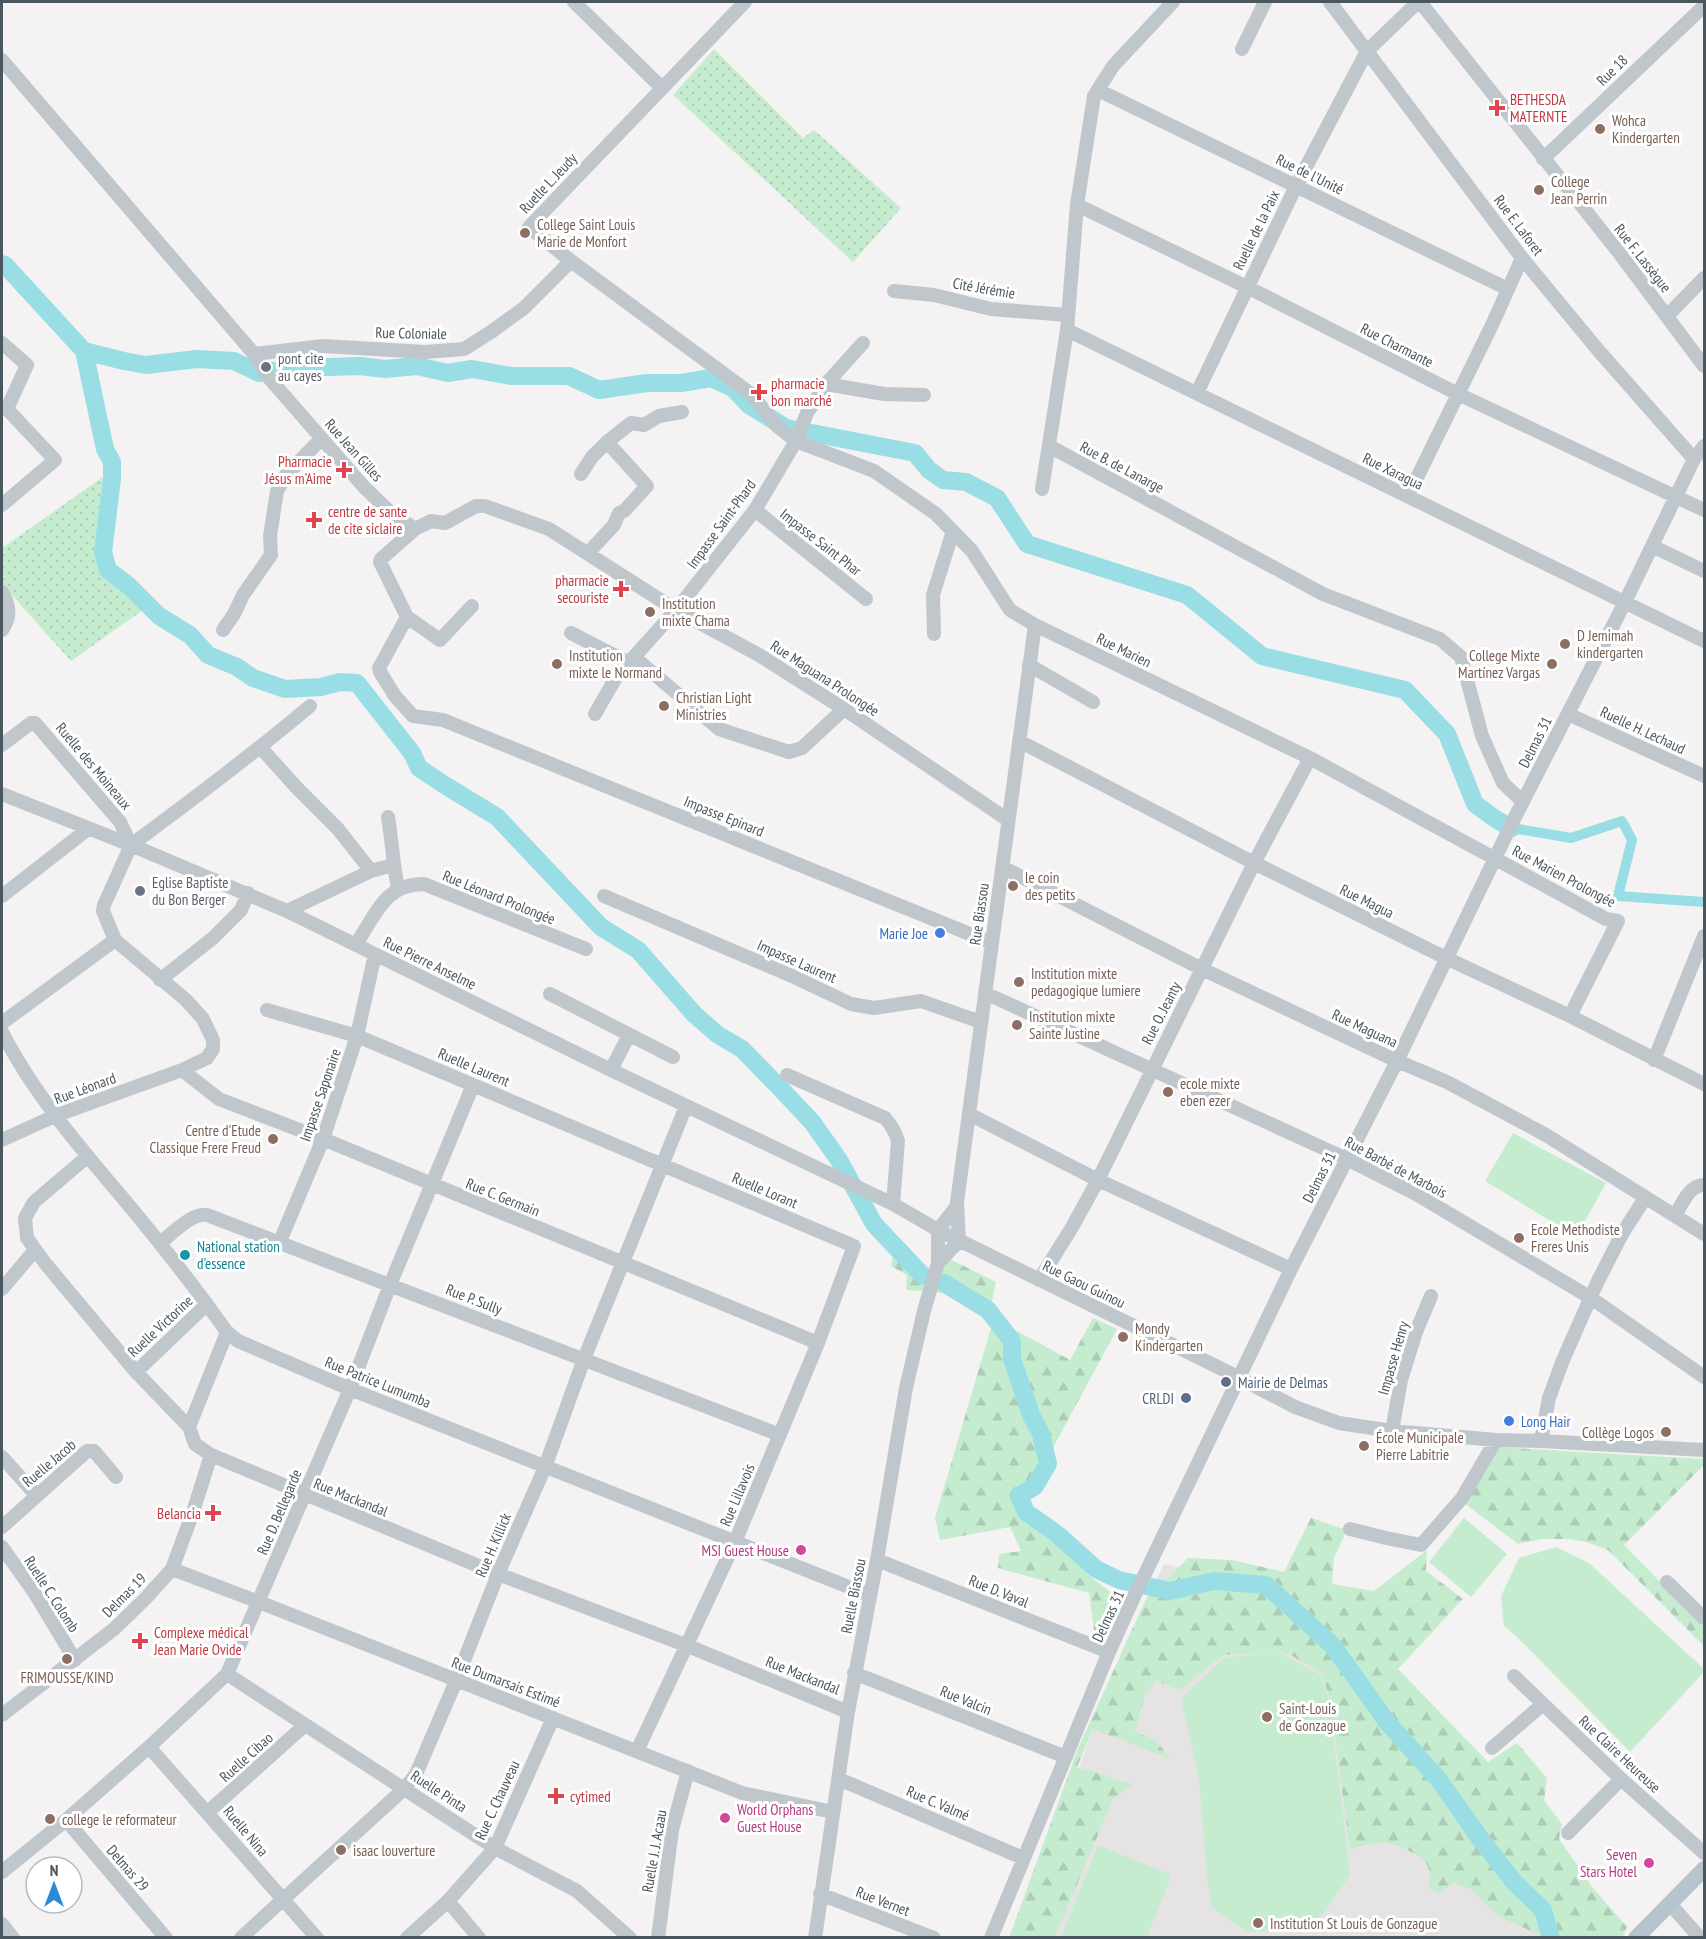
<svg xmlns="http://www.w3.org/2000/svg" width="1706" height="1939" font-family="'PT Sans Narrow',sans-serif">
	<defs>
		<pattern id="grass-dots" width="8" height="8" patternUnits="userSpaceOnUse" patternTransform="scale(1.5)"><rect width="8" height="8" fill="#c6ecd0"/><path d="M2 2h.1M6 6h.1" fill="none" stroke="#acccb5" stroke-width="1.8" stroke-linecap="round"/></pattern>
		<pattern id="forest-firs" width="22" height="20" patternUnits="userSpaceOnUse" patternTransform="scale(1.5)"><rect width="22" height="20" fill="#c6ecd0"/><path d="M5 1l3.5 6h-7zM16 11l3.5 6h-7z" fill="#acccb5"/></pattern>
	</defs>
	<rect width="100%" height="100%" fill="#f4f2f2"/>
	<!-- education -->
	<path fill="#e5e3e3" d="M1164 1564 1357 1607 1383 1671 1593 1888 1625 1935 1622 1938H1015L1124 1646Z"/>
	<!-- grass -->
	<path fill="url(#grass-dots)" d="M714 49 803 138 814 130 901 208 853 262 673 95Z
		M103 477 97 566 143 610 71 661 2 584V548Z"/>
	<!-- forest -->
	<path fill="url(#forest-firs)" d="M893 1253 936 1277 948 1258 996 1282 990 1310 1015 1330 1070 1360 1093 1318 1117 1329 1034 1483 1014 1495 1020 1513 1056 1536 1081 1558 1087 1574 1117 1597 1104 1635 1094 1630 1089 1593 998 1568 999 1554 1021 1551 1010 1527 940 1540 935 1518 993 1321 955 1294 906 1290 907 1275 891 1266Z
		M1495 1447 1704 1459V1465L1624 1545 1704 1627V1646L1608 1550 1586 1542 1568 1539H1542L1518 1544 1464 1503Z
		M1311 1518 1347 1530 1334 1558 1332 1584 1374 1591 1427 1550 1426 1571 1463 1599 1398 1669 1488 1762 1517 1743 1547 1778 1544 1800 1562 1824 1559 1839 1593 1888 1627 1927 1622 1937H1542L1540 1935 1496 1915 1472 1890 1454 1883 1440 1893 1428 1888C1429 1882 1431 1875 1429 1869 1426 1861 1420 1857 1413 1853 1392 1840 1372 1840 1350 1850L1330 1700 1322 1673 1289 1654 1277 1652 1223 1655 1180 1690 1156 1681 1145 1694 1135 1732 1156 1740 1170 1759 1093 1729 1077 1767 1132 1784 1113 1799 1055 1937 1009 1938 1077 1751 1146 1599 1188 1558 1232 1560 1284 1572Z"/>
	<!-- pitch -->
	<path fill="#c6ecd0" d="M1513 1133 1606 1183 1578 1234 1549 1220 1485 1181Z
		M1464 1518 1507 1554 1471 1597 1429 1562Z
		M1556 1547 1589 1563 1704 1669V1672L1630 1752 1518 1638 1504 1626 1501 1596 1519 1558Z
		M1277 1652 1321 1675 1329 1700 1350 1875 1325 1912 1311 1922 1288 1930 1247 1932 1212 1908 1208 1888 1199 1779 1181 1699 1224 1658Z
		M1098 1845 1172 1875 1147 1937H1061Z"/>
	<g fill="none" stroke-linecap="round" stroke-linejoin="round">
		<!-- canal -->
		<path stroke="#98dee4" stroke-width="10" d="M1512 828 1571 838 1622 821 1632 840 1618 896 1704 902"/>
		<!-- river -->
		<path stroke="#98dee4" stroke-width="18" d="M2 264 5 265 84 351 124 361 146 365 197 359 234 361 259 373 295 368 360 366 385 369 417 366 448 373 472 369 511 376H569L599 390 647 383H681L711 378 733 388 749 405 786 428 915 453 929 470 943 480 966 482 997 498 1027 544 1187 595 1262 656 1405 690 1447 734 1475 804 1497 820 1512 828
			M84 351 105 449 112 462V479L103 552 108 570 129 586 159 616 190 635 208 655 237 667 253 678 285 689 321 687 340 682 357 683 412 753 419 768 443 784 497 817 601 927 638 950 694 1014 718 1035 742 1049 781 1089 812 1122 839 1160 874 1224 923 1276
			M944 1283 988 1310 1012 1341V1359L1031 1415 1041 1434 1048 1464 1035 1486 1019 1496 1026 1512 1057 1534 1096 1569 1119 1580 1170 1591 1214 1581 1266 1585 1333 1646 1387 1722 1439 1780 1479 1837 1515 1883 1543 1910 1551 1938"/>
		<!-- minor -->
		<path stroke="#bfc7cd" stroke-width="14" d="M574 2 661 87
			M745 2 529 227 571 261 751 394 777 426 796 441 874 471 936 514 972 551 1010 610 1035 625 1310 758 1606 919 1618 921 1570 1016
			M1330 2 1522 258 1598 350 1694 459
			M1420 2 1620 254 1704 366
			M1242 49 1265 2
			M2 60 254 354 269 378 364 487 390 512 415 529 431 521 445 523 476 506H485L549 529 676 610 759 655 844 709 1008 820
			M1098 90 1508 289
			M1543 159 1704 6
			M1077 205 1247 287 1458 394 1704 510
			M894 291 934 295 991 309 1068 315
			M1667 316 1704 278
			M1067 330 1704 641
			M2 343 27 365 7 409 55 460 2 505
			M254 354 323 346 425 352 464 349 491 332 524 308 571 261
			M826 384 884 394 924 395
			M1197 393 1296 186 1367 51 1418 2
			M1049 446 1323 594 1440 639 1461 657 1482 736 1503 783 1523 802
			M581 474 592 457 607 442
			M1042 489 1067 330 1077 205 1094 96 1113 66 1173 2
			M1408 496 1492 325 1522 258
			M755 510 866 599
			M415 529 381 559 380 562 407 617 379 668 380 672 395 696 413 716 443 720 992 943
			M1652 546 1704 571
			M588 553 614 525 619 513 624 511 647 486 607 442 631 423 644 425 659 416 682 412
			M2 592C10 606 11 617 2 630
			M407 617 440 640 472 606
			M223 630 234 614 243 595 271 555 270 536 277 491 286 475 321 439
			M571 633 627 662
			M934 634 933 595 953 531
			M634 657 719 729 789 752 802 748 844 709
			M1029 665 1093 702
			M595 714 622 667 634 657 676 610 755 510 796 441 807 413 826 384 863 343
			M1568 714 1704 776
			M1019 741 1254 863 1446 958 1570 1016 1704 1084
			M2 745 31 723H35L120 822 131 845 104 905 103 911 115 940 2 1023
			M261 748 297 788 338 829 371 871
			M2 794 131 845 287 911 611 1070 893 1204 938 1230 1228 1372 1295 1407 1339 1423 1392 1431 1496 1440 1541 1441 1704 1450
			M388 817C392 841 393 865 398 888
			M131 845C192 800 252 755 310 706
			M1002 867 1202 969 1397 1061 1447 1082 1546 1135 1704 1234
			M2 896 88 829
			M604 896 792 976 851 1004 874 1008 921 1001 981 1022
			M287 911 371 871 393 865
			M356 944C376 915 384 884 424 884L586 949
			M160 980 213 938 241 910 248 893
			M985 993 1347 1159 1416 1194 1591 1298 1704 1377
			M550 994 673 1057
			M267 1010 357 1036 854 1246 818 1343 735 1542 637 1751
			M2 1032C35 1097 85 1153 132 1209 165 1249 197 1290 227 1332L238 1341 350 1389 869 1595
			M1654 1060 1704 936
			M182 1070 219 1099 323 1139 818 1343
			M611 1070 629 1035
			M787 1075 885 1118C892 1126 895 1131 898 1141L893 1204
			M969 1114 1098 1180 1291 1269
			M2 1140 57 1115 182 1070 207 1058 213 1049V1040L203 1019 186 1000 115 940
			M88 1156 34 1202 25 1218 27 1238 45 1263 136 1372 189 1427 195 1444 211 1455 498 1574 688 1646 848 1712
			M1675 1216C1682 1204 1689 1185 1704 1185
			M280 1241 323 1139 357 1036 375 954
			M160 1243C173 1233 191 1213 207 1215L780 1435
			M938 1263 959 1241 957 1202 1035 625
			M1039 1280 1071 1229 1098 1180 1254 863 1310 758
			M2 1289 35 1250
			M136 1372 207 1304
			M189 1427 227 1332
			M1392 1431 1401 1380 1416 1332 1431 1296
			M1541 1441 1549 1398 1563 1360 1597 1283 1622 1234 1645 1198
			M2 1457 36 1495
			M2 1527 87 1451H94L116 1477
			M1350 1529 1386 1538 1421 1545 1462 1498 1496 1440
			M2 1547 34 1592 75 1660
			M877 1560 1109 1652
			M172 1569 259 1602 742 1793 833 1812
			M1667 1582 1704 1618
			M854 1673 1066 1757
			M227 1674 495 1848 577 1891 630 1938
			M1514 1676 1621 1779 1704 1853
			M2 1715 114 1629 145 1599 172 1569 193 1512 211 1455
			M149 1747 317 1938
			M1492 1748 1543 1704
			M839 1779 1023 1858
			M208 1812 305 1725
			M66 1820 166 1938
			M1568 1833 1621 1779
			M2 1872 66 1820 149 1747 227 1674 350 1389 390 1285 473 1085
			M820 1894 934 1938
			M448 1901 479 1938
			M1670 1904 1700 1938
			M2 1924 13 1938
			M241 1938 405 1788 416 1774 456 1681 498 1574 545 1467 584 1359 686 1106
			M407 1938 448 1901 495 1848 553 1718
			M658 1938 672 1830 688 1771
			M815 1938 848 1712 877 1560 906 1388 924 1311 938 1263V1230L956 1207
			M991 1938 1109 1652 1132 1601 1291 1269 1397 1061 1514 819 1625 602 1694 459 1704 446"/>
		<!-- major -->
		<path stroke="#b5c4cd" stroke-width="16" d="M1636 1938 1704 1869"/>
	</g>
	<!-- markers -->
	<g fill="#e0444e" stroke="#fff" stroke-width="2">
		<path d="M1494 99h6v6h6v6h-6v6h-6v-6h-6v-6h6z"/>
		<path d="M756 383h6v6h6v6h-6v6h-6v-6h-6v-6h6z"/>
		<path d="M341 461h6v6h6v6h-6v6h-6v-6h-6v-6h6z"/>
		<path d="M311 511h6v6h6v6h-6v6h-6v-6h-6v-6h6z"/>
		<path d="M618 580h6v6h6v6h-6v6h-6v-6h-6v-6h6z"/>
		<path d="M210 1504h6v6h6v6h-6v6h-6v-6h-6v-6h6z"/>
		<path d="M137 1632h6v6h6v6h-6v6h-6v-6h-6v-6h6z"/>
		<path d="M553 1787h6v6h6v6h-6v6h-6v-6h-6v-6h6z"/>
	</g>
	<g fill="#8d6e63" stroke="#fff" stroke-width="2">
		<circle cx="1600" cy="129" r="6"/>
		<circle cx="1539" cy="190" r="6"/>
		<circle cx="525" cy="233" r="6"/>
		<circle cx="650" cy="612" r="6"/>
		<circle cx="1565" cy="644" r="6"/>
		<circle cx="557" cy="664" r="6"/>
		<circle cx="1552" cy="664" r="6"/>
		<circle cx="664" cy="706" r="6"/>
		<circle cx="1013" cy="886" r="6"/>
		<circle cx="1019" cy="982" r="6"/>
		<circle cx="1017" cy="1025" r="6"/>
		<circle cx="1168" cy="1092" r="6"/>
		<circle cx="273" cy="1139" r="6"/>
		<circle cx="1519" cy="1238" r="6"/>
		<circle cx="1123" cy="1337" r="6"/>
		<circle cx="1666" cy="1432" r="6"/>
		<circle cx="1364" cy="1446" r="6"/>
		<circle cx="67" cy="1659" r="6"/>
		<circle cx="1267" cy="1717" r="6"/>
		<circle cx="50" cy="1819" r="6"/>
		<circle cx="341" cy="1850" r="6"/>
		<circle cx="1258" cy="1923" r="6"/>
	</g>
	<g fill="#6b7280" stroke="#fff" stroke-width="2">
		<circle cx="266" cy="367" r="6"/>
		<circle cx="140" cy="891" r="6"/>
	</g>
	<g fill="#3f7fe0" stroke="#fff" stroke-width="2">
		<circle cx="940" cy="933" r="6"/>
		<circle cx="1509" cy="1421" r="6"/>
	</g>
	<circle fill="#0f9aa8" stroke="#fff" stroke-width="2" cx="185" cy="1255" r="6"/>
	<g fill="#5c6f8a" stroke="#fff" stroke-width="2">
		<circle cx="1226" cy="1382" r="6"/>
		<circle cx="1186" cy="1398" r="6"/>
	</g>
	<g fill="#d1479c" stroke="#fff" stroke-width="2">
		<circle cx="801" cy="1550" r="6"/>
		<circle cx="725" cy="1818" r="6"/>
		<circle cx="1649" cy="1863" r="6"/>
	</g>
	<g text-anchor="middle" dominant-baseline="central" stroke-width="6" stroke-linejoin="round" paint-order="stroke">
		<!-- street labels -->
		<g font-size="15" fill="#4b575e" stroke="#fff">
			<text transform="translate(1612 70) rotate(-44)">Rue 18</text>
			<text transform="translate(1310 174) rotate(26)">Rue de l'Unité</text>
			<text transform="translate(548 183) rotate(-47)">Ruelle L. Jeudy</text>
			<text transform="translate(1519 225) rotate(53)">Rue E. Laforet</text>
			<text transform="translate(1256 230) rotate(-64)">Ruelle de la Paix</text>
			<text transform="translate(1643 258) rotate(52)">Rue F. Lassègue</text>
			<text transform="translate(984 288) rotate(10)">Cité Jérémie</text>
			<text transform="translate(411 333) rotate(1)">Rue Coloniale</text>
			<text transform="translate(1397 345) rotate(27)">Rue Charmante</text>
			<text transform="translate(354 450) rotate(48)">Rue Jean Gilles</text>
			<text transform="translate(1122 467) rotate(28)">Rue B. de Lanarge</text>
			<text transform="translate(1393 471) rotate(26)">Rue Xaragua</text>
			<text transform="translate(721 524) rotate(-54)">Impasse Saint-Phard</text>
			<text transform="translate(821 542) rotate(38)">Impasse Saint Phar</text>
			<text transform="translate(1124 650) rotate(26)">Rue Marien</text>
			<text transform="translate(825 678) rotate(33)">Rue Maguana Prolongée</text>
			<text transform="translate(1643 730) rotate(25)">Ruelle H. Lechaud</text>
			<text transform="translate(1535 742) rotate(-63)">Delmas 31</text>
			<text transform="translate(94 766) rotate(50)">Ruelle des Moineaux</text>
			<text transform="translate(724 816) rotate(22)">Impasse Epinard</text>
			<text transform="translate(1564 876) rotate(28)">Rue Marien Prolongée</text>
			<text transform="translate(499 897) rotate(22)">Rue Léonard Prolongée</text>
			<text transform="translate(1367 901) rotate(26)">Rue Magua</text>
			<text transform="translate(979 914) rotate(-82)">Rue Biassou</text>
			<text transform="translate(797 961) rotate(24)">Impasse Laurent</text>
			<text transform="translate(430 963) rotate(26)">Rue Pierre Anselme</text>
			<text transform="translate(1161 1013) rotate(-63)">Rue O. Jeanty</text>
			<text transform="translate(1365 1028) rotate(25)">Rue Maguana</text>
			<text transform="translate(474 1067) rotate(23)">Ruelle Laurent</text>
			<text transform="translate(85 1088) rotate(-20)">Rue Léonard</text>
			<text transform="translate(320 1095) rotate(-71)">Impasse Saponaire</text>
			<text transform="translate(1396 1167) rotate(28)">Rue Barbé de Marbois</text>
			<text transform="translate(1319 1177) rotate(-63)">Delmas 31</text>
			<text transform="translate(765 1190) rotate(23)">Ruelle Lorant</text>
			<text transform="translate(503 1197) rotate(22)">Rue C. Germain</text>
			<text transform="translate(1084 1284) rotate(26)">Rue Gaou Guinou</text>
			<text transform="translate(474 1299) rotate(21)">Rue P. Sully</text>
			<text transform="translate(160 1326) rotate(-43)">Ruelle Victorine</text>
			<text transform="translate(1393 1358) rotate(-74)">Impasse Henry</text>
			<text transform="translate(378 1382) rotate(22)">Rue Patrice Lumumba</text>
			<text transform="translate(49 1463) rotate(-40)">Ruelle Jacob</text>
			<text transform="translate(737 1495) rotate(-67)">Rue Lillavois</text>
			<text transform="translate(351 1497) rotate(22)">Rue Mackandal</text>
			<text transform="translate(279 1512) rotate(-67)">Rue D. Bellegarde</text>
			<text transform="translate(493 1545) rotate(-67)">Rue H. Killick</text>
			<text transform="translate(999 1591) rotate(22)">Rue D. Vaval</text>
			<text transform="translate(52 1594) rotate(57)">Ruelle C. Colomb</text>
			<text transform="translate(124 1595) rotate(-45)">Delmas 19</text>
			<text transform="translate(853 1596) rotate(-79)">Ruelle Biassou</text>
			<text transform="translate(1108 1616) rotate(-65)">Delmas 31</text>
			<text transform="translate(803 1675) rotate(22)">Rue Mackandal</text>
			<text transform="translate(506 1682) rotate(21)">Rue Dumarsais Estimé</text>
			<text transform="translate(966 1700) rotate(22)">Rue Valcin</text>
			<text transform="translate(1620 1754) rotate(43)">Rue Claire Heureuse</text>
			<text transform="translate(246 1757) rotate(-42)">Ruelle Cibao</text>
			<text transform="translate(439 1791) rotate(33)">Ruelle Pinta</text>
			<text transform="translate(497 1800) rotate(-65)">Rue C. Chauveau</text>
			<text transform="translate(938 1803) rotate(23)">Rue C. Valmé</text>
			<text transform="translate(246 1831) rotate(50)">Ruelle Nina</text>
			<text transform="translate(654 1851) rotate(-80)">Ruelle J. J. Acaau</text>
			<text transform="translate(128 1868) rotate(49)">Delmas 29</text>
			<text transform="translate(883 1901) rotate(21)">Rue Vernet</text>
		</g>
		<!-- health labels -->
		<g font-size="15" fill="#be3a42" stroke="#fff" text-anchor="start">
			<text x="1510" y="99">BETHESDA<tspan x="1510" dy="17">MATERNTE</tspan></text>
			<text x="771" y="383">pharmacie<tspan x="771" dy="17">bon marché</tspan></text>
			<text x="332" y="461" text-anchor="end">Pharmacie<tspan x="332" dy="17">Jésus m'Aime</tspan></text>
			<text x="328" y="511">centre de sante<tspan x="328" dy="17">de cite siclaire</tspan></text>
			<text x="609" y="580" text-anchor="end">pharmacie<tspan x="609" dy="17">secouriste</tspan></text>
			<text x="201" y="1513" text-anchor="end">Belancia</text>
			<text x="154" y="1632">Complexe médical<tspan x="154" dy="17">Jean Marie Ovide</tspan></text>
			<text x="570" y="1796">cytimed</text>
		</g>
		<!-- education labels -->
		<g font-size="15" fill="#785e54" stroke="#fff" text-anchor="start">
			<text x="1612" y="120">Wohca<tspan x="1612" dy="17">Kindergarten</tspan></text>
			<text x="1551" y="181">College<tspan x="1551" dy="17">Jean Perrin</tspan></text>
			<text x="537" y="224">College Saint Louis<tspan x="537" dy="17">Marie de Monfort</tspan></text>
			<text x="662" y="603">Institution<tspan x="662" dy="17">mixte Chama</tspan></text>
			<text x="1577" y="635">D Jemimah<tspan x="1577" dy="17">kindergarten</tspan></text>
			<text x="569" y="655">Institution<tspan x="569" dy="17">mixte le Normand</tspan></text>
			<text x="1540" y="655" text-anchor="end">College Mixte<tspan x="1540" dy="17">Martínez Vargas</tspan></text>
			<text x="676" y="697">Christian Light<tspan x="676" dy="17">Ministries</tspan></text>
			<text x="1025" y="877">le coin<tspan x="1025" dy="17">des petits</tspan></text>
			<text x="1031" y="973">Institution mixte<tspan x="1031" dy="17">pedagogique lumiere</tspan></text>
			<text x="1029" y="1016">Institution mixte<tspan x="1029" dy="17">Sainte Justine</tspan></text>
			<text x="1180" y="1083">ecole mixte<tspan x="1180" dy="17">eben ezer</tspan></text>
			<text x="261" y="1130" text-anchor="end">Centre d'Etude<tspan x="261" dy="17">Classique Frere Freud</tspan></text>
			<text x="1531" y="1229">Ecole Methodiste<tspan x="1531" dy="17">Freres Unis</tspan></text>
			<text x="1135" y="1328">Mondy<tspan x="1135" dy="17">Kindergarten</tspan></text>
			<text x="1654" y="1432" text-anchor="end">Collège Logos</text>
			<text x="1376" y="1437">École Municipale<tspan x="1376" dy="17">Pierre Labitrie</tspan></text>
			<text x="67" y="1677" text-anchor="middle">FRIMOUSSE/KIND</text>
			<text x="1279" y="1708">Saint-Louis<tspan x="1279" dy="17">de Gonzague</tspan></text>
			<text x="62" y="1819">college le reformateur</text>
			<text x="353" y="1850">isaac louverture</text>
			<text x="1270" y="1923">Institution St Louis de Gonzague</text>
		</g>
		<!-- worship labels -->
		<g font-size="15" fill="#5b616d" stroke="#fff" text-anchor="start">
			<text x="278" y="358">pont cite<tspan x="278" dy="17">au cayes</tspan></text>
			<text x="152" y="882">Eglise Baptiste<tspan x="152" dy="17">du Bon Berger</tspan></text>
		</g>
		<!-- shop labels -->
		<g font-size="15" fill="#366cbe" stroke="#fff" text-anchor="end">
			<text x="928" y="933">Marie Joe</text>
			<text x="1521" y="1421" text-anchor="start">Long Hair</text>
		</g>
		<!-- culture labels -->
		<g font-size="15" fill="#0d838f" stroke="#fff" text-anchor="start">
			<text x="197" y="1246">National station<tspan x="197" dy="17">d'essence</tspan></text>
		</g>
		<!-- service labels -->
		<g font-size="15" fill="#4e5e75" stroke="#fff" text-anchor="start">
			<text x="1238" y="1382">Mairie de Delmas</text>
			<text x="1174" y="1398" text-anchor="end">CRLDI</text>
		</g>
		<!-- hotel labels -->
		<g font-size="15" fill="#b23c85" stroke="#fff" text-anchor="end">
			<text x="789" y="1550">MSI Guest House</text>
			<text x="737" y="1809" text-anchor="start">World Orphans<tspan x="737" dy="17">Guest House</tspan></text>
			<text x="1637" y="1854">Seven<tspan x="1637" dy="17">Stars Hotel</tspan></text>
		</g>
	</g>
	<!-- border -->
	<rect width="1706" height="1939" fill="none" stroke="#4b575e" stroke-width="6"/>
	<!-- north arrow -->
	<g transform="translate(54 1885)"><circle r="28" fill="#ffffff" stroke="#b7bcbf" stroke-width="1.5"/>
	<path d="M0-4.5L10 22L0 15L-10 22Z" fill="#2c8ad3"/>
	<text y="-9" font-size="16" font-weight="bold" text-anchor="middle" fill="#4b575e">N</text>
	</g>
</svg>
